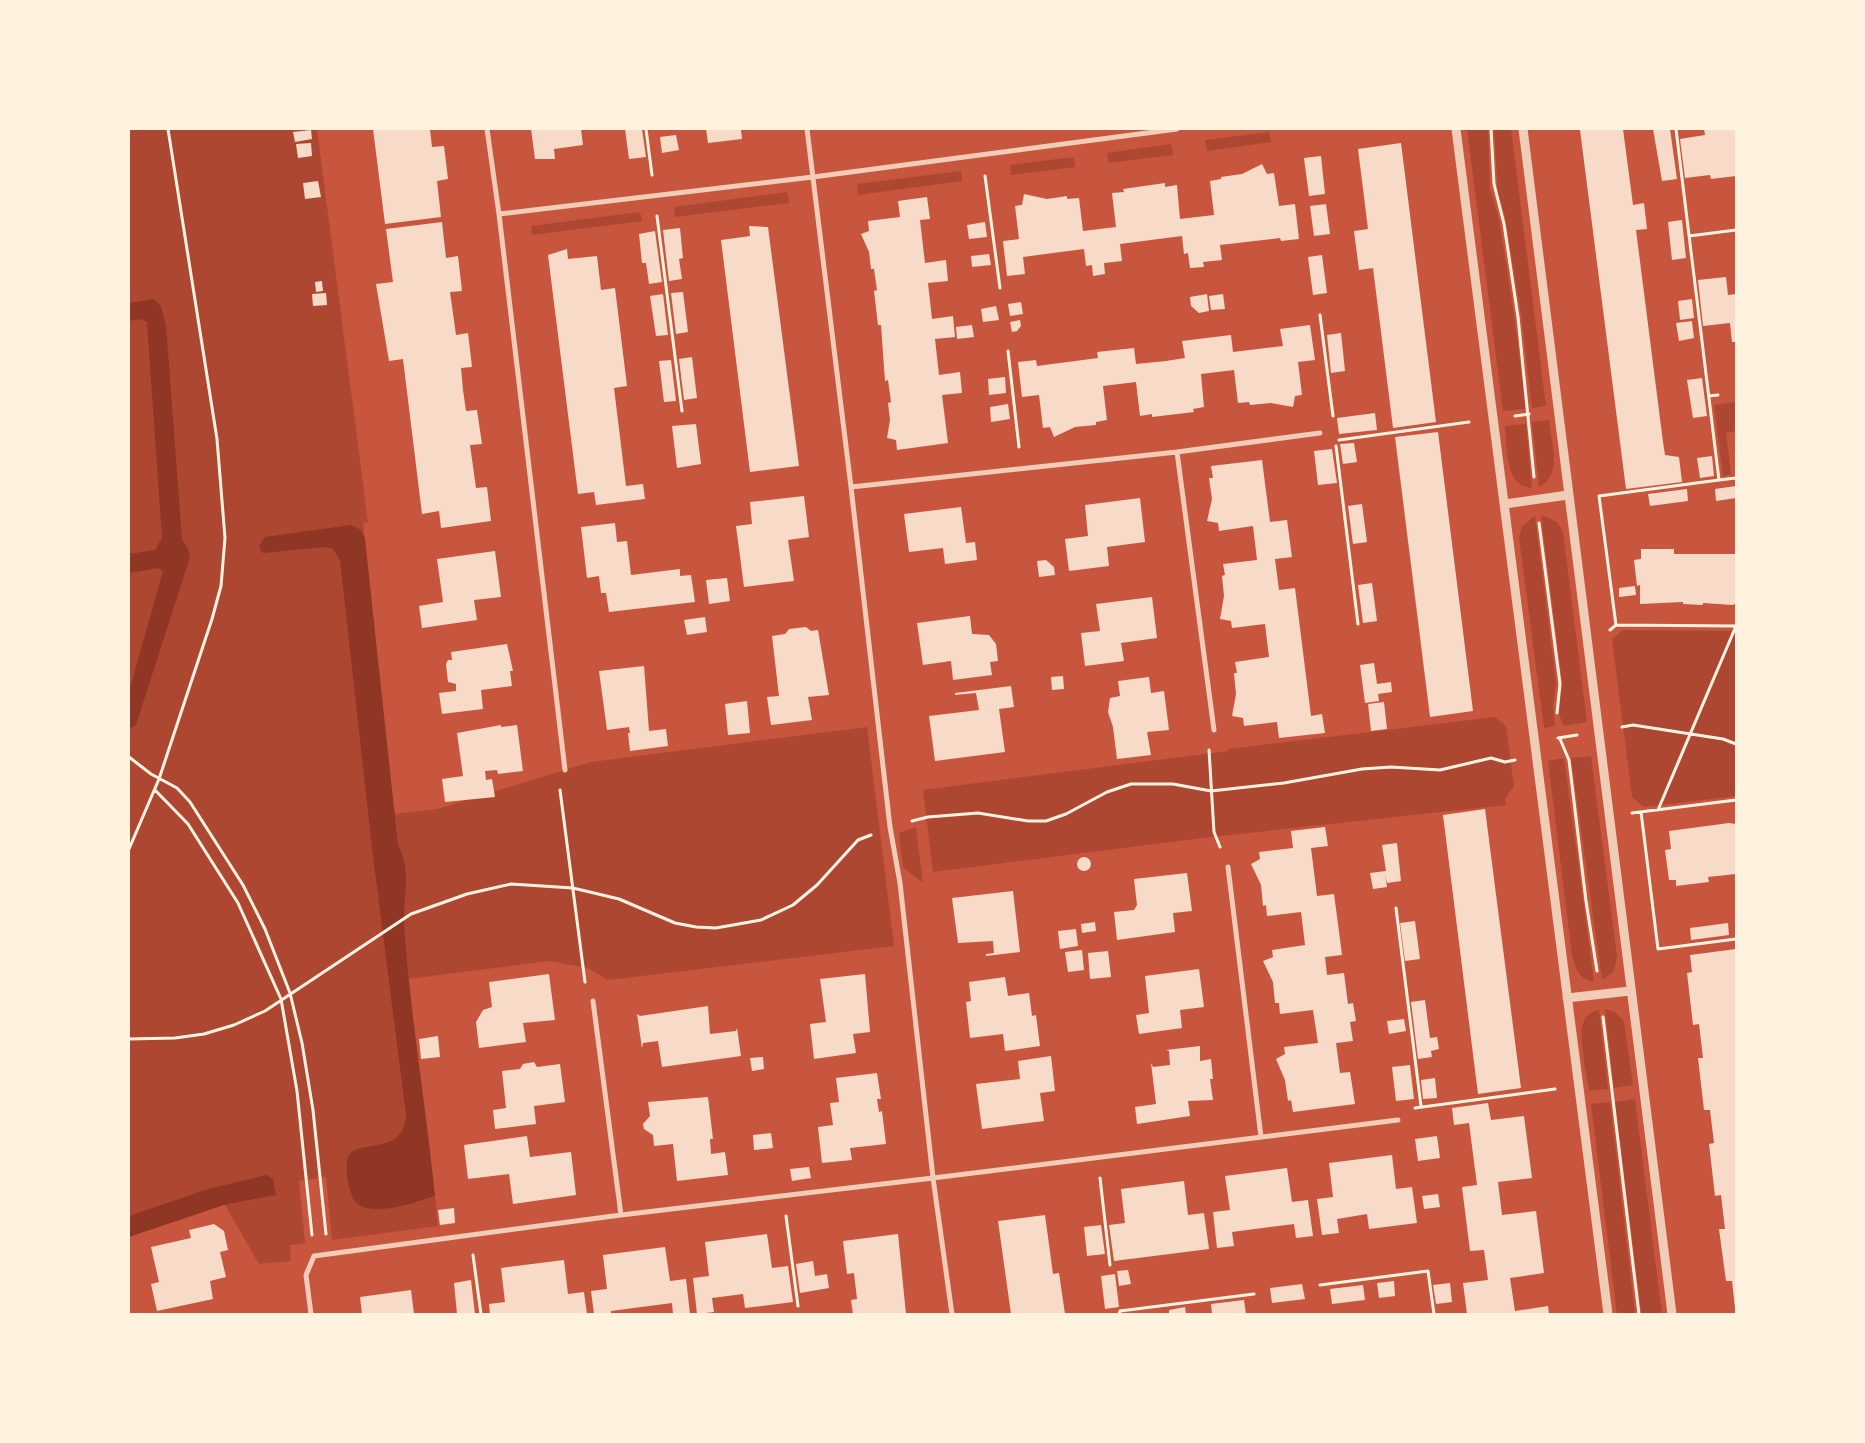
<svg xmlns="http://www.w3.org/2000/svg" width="1865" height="1443" font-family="Overpass,sans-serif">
	<rect width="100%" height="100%" fill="#c8553d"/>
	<!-- green -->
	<path fill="#ae4732" d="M129 129H317L368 522 363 523 365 538 356 563 396 821 395 814 437 809 591 762 867 727 894 946 608 980 588 968 549 961 408 979 415 1203 435 1196 438 1226 332 1240 326 1177 299 1181 305 1243 290 1245 291 1261 259 1264 225 1205 276 1195 274 1186 129 1228Z
		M1467 129H1488L1490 189 1499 219 1514 314 1526 409 1503 411Z
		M1494 129H1511L1546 406 1532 408 1521 315 1505 216 1498 193Z
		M1269 132 1271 142 1207 151 1205 140Z
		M1171 144 1173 155 1109 163 1107 153Z
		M1074 157 1075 167 1011 175 1010 165Z
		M961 171 962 181 858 195 857 184Z
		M787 192 789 203 675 217 674 207Z
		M640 212 642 221 532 235 531 226Z
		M1736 402V431L1726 433 1731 474 1723 476 1714 405Z
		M1549 420C1551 442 1563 476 1539 487L1532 422Z
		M1526 424 1532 488C1504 487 1507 446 1505 426Z
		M1541 515 1557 522 1563 532 1587 722 1563 726 1559 713 1562 681Z
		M1535 516 1556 683 1553 708 1555 726 1544 728 1519 538 1522 526Z
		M1623 630 1736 631V796L1644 807 1632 797 1612 639Z
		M1495 717 1506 726 1514 786 1505 799 1506 805 1211 837 933 872 923 790 1228 751V749Z
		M1591 756 1617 957 1614 971 1602 980 1571 758Z
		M1564 758 1594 981C1579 980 1575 968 1572 955L1548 761Z
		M916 827 923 883 903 867 899 833Z
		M1605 1009 1615 1012 1624 1021 1633 1085 1614 1088Z
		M1599 1010 1608 1089 1589 1091C1587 1075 1577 1034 1584 1021 1586 1015 1593 1011 1599 1010Z
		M1635 1099 1662 1314H1641V1312L1615 1102Z
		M1610 1102 1635 1314H1617L1591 1104Z"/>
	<!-- water -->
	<path fill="#8f3625" d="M154 299 161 306 166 325 182 540 188 548 190 557 136 725 129 729V692L163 571 158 568 129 573V554L155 550 162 538 147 322 140 319 129 321V303Z
		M351 525 361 530 365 539 398 845C412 871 403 896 404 924 410 1014 426 1105 435 1196 419 1202 372 1217 358 1204 348 1196 346 1173 347 1161 350 1135 404 1160 406 1115L372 848 340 560 333 549 326 547 264 553 261 552 259 546 265 537Z
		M266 1175 273 1179 276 1195 224 1205 129 1237V1216L208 1189Z"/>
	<!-- building -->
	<path fill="#f7dbc8" d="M373 129H430L432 147 444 146 448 179 437 181 441 217 385 224Z
		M531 129H581L583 145 554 149 555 159H535Z
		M625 129H642L646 157 629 159Z
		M706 129H741L742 139 708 143Z
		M1589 129H1623L1633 205 1644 203 1647 229 1636 230 1663 442 1665 455 1679 457 1682 482 1626 489 1580 130Z
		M1653 129H1670L1677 179 1662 181Z
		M1704 129H1736V176L1711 179 1710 175 1685 178 1680 139 1705 135Z
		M311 130 312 139 295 142 293 132Z
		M676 135 679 150 662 153 660 137Z
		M311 143 312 156 298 158 296 144Z
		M1401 143 1436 422 1393 428 1373 268 1359 270 1354 231 1368 229 1358 149Z
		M1321 156 1325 194 1309 196 1304 158Z
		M1262 164 1267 174 1274 173 1279 206 1295 204 1299 239 1281 241 1280 238 1220 245 1222 260 1203 262 1204 267 1190 268 1188 253 1184 254 1182 236 1120 244 1122 261 1104 263 1105 274 1093 276 1092 265 1086 266 1084 249 1053 253 1023 257 1025 274 1007 276 1003 241 1019 239 1015 206 1022 205 1024 194 1047 199 1067 196V199L1079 198 1083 231 1116 227 1112 193 1124 192 1123 189 1165 183V187L1177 185 1180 219 1214 215 1210 181 1221 179V177L1242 174Z
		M318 181 321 197 305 199 303 183Z
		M927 197 930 219 920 220 925 263 946 260 948 281 928 283 932 319 953 316 955 337 935 339 939 375 960 372 962 393 942 395 948 443 897 450 896 440 887 438 890 420 888 403 891 402 888 380 885 381 881 325H878L874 291 877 290 874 269H871L869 252 861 234 869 231 868 221 900 217 898 201Z
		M1326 204 1330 234 1314 236 1310 206Z
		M1682 220 1686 258 1672 260 1668 222Z
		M442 222 446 258 458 256 462 291 450 292 456 335 468 333 472 367 461 368 463 390 466 411 477 410 482 444 470 445 476 488 487 487 491 521 441 528 439 511 422 514 403 359 389 361 376 284 393 282 386 229Z
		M985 222 987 237 969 239 967 225Z
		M749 226 768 227 799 466 750 472 721 240 750 236Z
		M680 228 683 258 679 259 682 279 669 281 663 230Z
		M655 231 662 282 649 284 646 263H642L639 234Z
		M567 249 568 259 597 256 601 290 615 288 627 386 614 388 626 486 643 484 645 499 596 505 594 492 578 494 548 255Z
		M989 254 991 265 972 267 971 256Z
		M1322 255 1327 293 1313 295 1308 257Z
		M1726 277 1728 295 1736 294V342H1732L1730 323 1703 326 1698 280Z
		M322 281 323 291 316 292 315 282Z
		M683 292 688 332 676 334 671 293Z
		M326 293 327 305 313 306 312 294Z
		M663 294 668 335 656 336 650 296Z
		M1207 294 1209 311 1199 313 1191 306 1190 297Z
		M1223 294 1225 309 1211 310 1209 296Z
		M1692 299 1694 318 1680 320 1678 301Z
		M1021 302 1023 314 1010 316 1008 304Z
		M996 306 999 320 983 322 981 309Z
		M1020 320 1021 326 1017 331 1012 332 1010 322Z
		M1692 321 1694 338 1679 341 1676 323Z
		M972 325 974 337 957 339 956 327Z
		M1310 325 1315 360 1298 362 1302 395 1295 396 1293 407 1271 403 1250 405 1249 402 1238 403 1234 370 1201 374 1204 407 1193 409 1194 412 1152 417V414L1140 416 1136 382 1103 386 1107 420 1096 422V425L1075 427 1054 437 1050 427 1043 428 1039 395 1022 397 1018 362 1036 360 1037 366 1098 358 1097 352 1134 348 1136 364 1166 361 1185 358 1182 341 1231 335 1233 352 1283 346 1280 329Z
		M1341 333 1345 371 1331 373 1327 335Z
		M692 357 697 398 684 400 679 359Z
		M671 360 676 401 664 402 659 361Z
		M1005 377 1006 393 989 395 988 379Z
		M1702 378 1707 416 1693 418 1687 380Z
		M1008 404 1010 419 991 422 990 407Z
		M1375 413 1377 430 1339 434 1337 418Z
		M696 424 701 464 677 468 672 426Z
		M1438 432 1473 711 1430 717 1395 437Z
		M1354 443 1357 462 1343 464 1340 444Z
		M1332 449 1337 483 1318 485 1314 451Z
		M1712 456 1714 476 1700 478 1697 458Z
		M1262 460 1270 522 1287 520 1292 557 1275 559 1279 590 1295 588 1311 716 1322 714 1325 733 1279 738 1277 722 1244 726 1243 718 1232 716 1236 694 1234 673H1237L1235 662 1269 657 1265 624 1232 628 1231 621 1220 619 1224 596 1222 576 1225 575 1223 564 1257 560 1253 526 1219 531 1218 523 1207 521 1212 499 1209 478H1213L1211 466Z
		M1736 486V498L1716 501 1715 489Z
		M1687 489 1688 501 1650 506 1648 494Z
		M804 496 809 537 788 540 794 581 744 587 736 526 752 524 750 502Z
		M1140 498 1145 542 1107 547 1109 566 1069 571 1065 539 1088 536 1085 505Z
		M1362 504 1367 542 1353 544 1348 506Z
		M961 507 966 543 975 542 977 560 945 564 943 548 909 552 904 514Z
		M615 523 617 542 627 541 631 575 680 569V576L691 575 695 602 609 612 606 593H601L599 576 587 578 581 527Z
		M1641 549H1674V554H1736V603L1733 605 1703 603V605L1683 604V602L1640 604V585L1637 586 1634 560 1641 559Z
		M495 551 501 597 474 600 477 620 422 628 419 606 443 602 437 559Z
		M1046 560 1054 567 1055 575 1039 577 1037 561Z
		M727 578 730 601 709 604 706 580Z
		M1372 583 1377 621 1363 623 1358 585Z
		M1635 586 1636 595 1619 597V588Z
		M1152 597 1157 638 1121 643 1124 661 1085 666 1081 633 1100 631 1096 604Z
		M970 616 972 634 989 635 996 644 998 661 990 662 992 675 953 680 951 661 923 665 917 623Z
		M705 617 707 632 687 635 684 620Z
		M806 627 811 631 818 630 829 695 808 697 812 720 771 725 767 697 779 696 772 636 785 634 789 629Z
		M507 644 513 671H510L512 686 481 690 483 709 442 714 439 693 456 691V684L448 682 446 664 448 660H452L451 652Z
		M1374 663 1377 684 1391 682 1392 692 1378 694 1379 701 1365 703 1360 665Z
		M644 666 649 731 666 729 668 746 630 751 628 733H630L629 727 607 730 599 671Z
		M1063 676 1064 689 1052 690 1051 677Z
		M1149 677 1151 693 1164 691 1169 730 1147 732 1151 755 1117 759 1113 727 1108 712 1110 698 1120 696 1118 681Z
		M1011 686 1014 707 999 709 1005 752 935 761 929 716 979 710 976 693 955 695V693Z
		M747 701 750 733 728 735 725 704Z
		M1384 702 1387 729 1371 731 1368 704Z
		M501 725V727L517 725 523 771 498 774 497 770 485 771 486 780 492 779 495 797 445 802 442 779 463 776 457 733Z
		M1485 809 1521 1088 1478 1094 1443 815Z
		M1729 823 1736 824V874L1708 877 1709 882 1676 886V880H1669L1665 850 1671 849 1669 831Z
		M1325 827 1328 846 1311 848 1317 896 1334 894 1338 924 1342 955 1325 957 1327 975 1344 973 1348 1004 1353 1003 1356 1021 1350 1022 1353 1041 1336 1043 1340 1073 1350 1072 1355 1104 1293 1112 1291 1100 1288 1101 1285 1080 1276 1059 1285 1054 1284 1047 1318 1043 1313 1010 1280 1014 1279 1003H1275L1273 982 1263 961 1273 957 1272 950 1305 945 1301 912 1267 916 1266 905 1263 906 1261 885 1251 864 1260 859 1259 852 1293 848 1291 831Z
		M1397 843 1401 881 1387 883 1385 874 1387 887 1373 889 1370 873 1386 871 1382 845Z
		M1077 864a7 7 0 1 1 14 0a7 7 0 1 1-14 0Z
		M1187 873 1192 911 1173 913 1175 932 1117 940 1114 912 1134 910 1137 905 1134 879Z
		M1013 891 1020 952 986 956V954L994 953 993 941 958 943 952 898Z
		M1415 921 1420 959 1405 961 1400 923Z
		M1095 922 1096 931 1082 933 1081 924Z
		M1728 923 1729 935 1691 940 1690 928Z
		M1076 929 1078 946 1060 949 1058 931Z
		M1736 949V1308H1735L1732 1281H1726L1719 1229H1725L1721 1195 1715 1196 1709 1144 1714 1143 1710 1110H1704L1698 1058H1703L1699 1024 1693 1025 1687 973 1692 972 1690 955Z
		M1082 950 1084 970 1068 972 1065 952Z
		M1108 951 1111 977 1090 979 1088 953Z
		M1199 969 1204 1007 1180 1010 1182 1028 1139 1034 1136 1015 1149 1013 1145 976Z
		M549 974 555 1020 523 1023 526 1042 479 1048 476 1022 483 1010 492 1007 489 982Z
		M865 974 870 1032 853 1034 856 1053 814 1059 810 1024 826 1022 820 979Z
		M1005 977 1008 996 1029 993 1032 1016 1036 1015 1040 1046 1005 1051 1003 1034 970 1038 966 1002 971 1001 969 982Z
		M1425 1000 1430 1038 1437 1037 1439 1049 1431 1051 1432 1057 1418 1059 1411 1002Z
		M708 1006 710 1034 736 1031 737 1028 741 1056 662 1067 658 1041 643 1043 642 1048 637 1014 640 1016Z
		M1404 1019 1406 1031 1389 1034 1387 1021Z
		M438 1036 440 1057 421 1059 419 1039Z
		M1200 1046V1061L1211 1059 1213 1079H1210L1213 1100 1188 1101 1190 1116 1137 1124 1135 1107 1156 1104 1151 1063 1153 1067 1170 1065 1169 1051 1166 1050Z
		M1051 1056 1055 1091 1040 1093 1044 1121 982 1129 976 1084 1020 1079 1018 1061Z
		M763 1057 764 1069 752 1071 750 1058Z
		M534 1062 537 1067 560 1064 565 1102 534 1106 536 1124 495 1129 493 1110 506 1108 502 1071 520 1069 523 1064Z
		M1410 1065 1414 1099 1396 1101 1392 1067Z
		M877 1073 881 1099H877L879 1112 882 1111 886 1144 850 1148 852 1160 822 1163 818 1127 833 1125 830 1103 839 1102 836 1078Z
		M1435 1078 1437 1098 1423 1099 1421 1080Z
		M708 1097 713 1139H710L711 1154 725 1152 728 1175 677 1181 673 1144 654 1146 653 1135 644 1129 643 1124 650 1116 648 1102Z
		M1488 1103 1491 1120 1524 1116 1532 1178 1498 1182 1502 1215 1536 1211 1544 1273 1510 1278 1515 1311 1548 1306 1549 1314H1467L1463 1283 1488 1280 1484 1250 1470 1251 1462 1187 1477 1185 1469 1123 1454 1125 1452 1108Z
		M771 1133 773 1148 754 1150 753 1135Z
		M527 1136 530 1157 571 1152 576 1195 513 1204 509 1174 468 1179 464 1145Z
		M1437 1136 1440 1158 1418 1161 1415 1139Z
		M1392 1155 1396 1189 1412 1187 1417 1223 1369 1229 1367 1214 1337 1219 1339 1233 1322 1235 1317 1199 1333 1197 1329 1163Z
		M809 1167 811 1178 792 1181 790 1169Z
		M1287 1168 1292 1202 1308 1200 1313 1236 1296 1238 1294 1224 1232 1232 1234 1246 1217 1248 1213 1212 1230 1210 1225 1176Z
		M1184 1181 1188 1215 1204 1213 1209 1249 1114 1261 1109 1225 1125 1223 1121 1189Z
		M1438 1194 1440 1207 1424 1209 1422 1196Z
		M454 1208 455 1223 440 1225 438 1210Z
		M1045 1215 1053 1274 1059 1273 1065 1314H1011L998 1221Z
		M214 1224 224 1231 228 1250 220 1252 226 1277 210 1281 213 1299 157 1311 151 1284 159 1282 151 1247 191 1238 189 1230Z
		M1101 1225 1105 1254 1087 1256 1084 1227Z
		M767 1234 772 1268 788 1266 793 1302 745 1308 743 1294 712 1298 714 1312 697 1314 693 1278 709 1276 705 1242Z
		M898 1234 906 1314H853L851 1300 857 1299 854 1273 847 1274 843 1241Z
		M665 1247 670 1281 686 1279 690 1314H673L672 1303 611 1311V1314H594L591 1291 607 1289 603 1255Z
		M564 1260 568 1294 584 1292 587 1314H490L489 1304 505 1302 501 1268Z
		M813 1261 815 1276 827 1274 829 1288 800 1293 796 1264Z
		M1128 1270 1131 1284 1119 1286 1117 1271Z
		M1115 1274 1119 1307 1105 1309 1101 1276Z
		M471 1280 475 1314H457L454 1283Z
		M1394 1281 1395 1296 1379 1298 1377 1283Z
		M1450 1283 1452 1302 1436 1304 1433 1285Z
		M1302 1284 1305 1299 1272 1303 1270 1288Z
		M1363 1285 1365 1300 1332 1304 1330 1289Z
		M411 1290 414 1314H362L360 1297Z
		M1244 1300 1246 1314H1212L1211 1304Z
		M1185 1307 1186 1314H1169V1310Z"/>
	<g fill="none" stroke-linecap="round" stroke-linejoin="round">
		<!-- path -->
		<path stroke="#fff3e0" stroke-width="3" d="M646 129 652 175
			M1491 129 1494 184 1504 224 1518 317 1534 477
			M1676 129 1719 480 1736 478
			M985 176 1000 288
			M657 216 682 411
			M1689 236 1736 230
			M1320 315 1333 416
			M1008 351 1019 447
			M1709 396 1718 395
			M1515 416 1529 414
			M1339 440 1469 422
			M1336 446 1358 624
			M1539 523 1560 684 1557 713
			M1616 625 1599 496 1719 480
			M1610 630 1616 625 1735 626
			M1622 727 1633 725 1723 739 1736 744
			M1558 738 1577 735
			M1560 739 1569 760 1586 901 1597 971
			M1209 750 1214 832 1220 847
			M129 757 151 774 177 788 190 802 243 885 265 929 290 993 302 1043 313 1110 326 1234
			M155 790 188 824 238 903 281 999 297 1091 312 1235
			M560 790 585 982
			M1658 810 1736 626
			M1641 812 1658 949 1736 939
			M1632 813 1736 800
			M912 821 928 817 978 813 1028 821H1046L1066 814 1107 792 1131 784H1173L1211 791 1284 783 1362 769 1391 767 1440 770 1491 758 1505 762 1515 760
			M129 849 159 779 212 619 221 586 225 538 217 439 168 129
			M1396 908 1421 1106
			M1603 1017 1639 1314
			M129 1039 175 1038 204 1034 234 1025 265 1011 411 914 467 894 511 884 573 888 619 899 675 923 696 927 716 928 761 920 793 905 817 885 858 840 871 835
			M1415 1108 1555 1089
			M1100 1178 1110 1265
			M786 1216 798 1306
			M473 1255 481 1314
			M1320 1285 1428 1271 1434 1314
			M1119 1314 1120 1311 1254 1294"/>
		<!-- minor -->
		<path stroke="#f1ccb7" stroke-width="5" d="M487 129 499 214 565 770
			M807 129 851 487 1177 452 1320 433
			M499 214 813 177 1177 129
			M1177 452 1214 730
			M851 487 890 827 900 883 933 1178 952 1314
			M1228 867 1261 1137
			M593 1001 621 1215
			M311 1314 306 1275 314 1256 621 1215 933 1178 1398 1120"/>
		<!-- tertiary -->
		<path stroke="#f1ccb7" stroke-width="9" d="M1456 129 1608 1314
			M1523 129 1672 1314
			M1505 504 1568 495
			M1567 998 1630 991"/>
	</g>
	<!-- border -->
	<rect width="1865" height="1443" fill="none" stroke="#fff3e0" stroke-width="260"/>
</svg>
